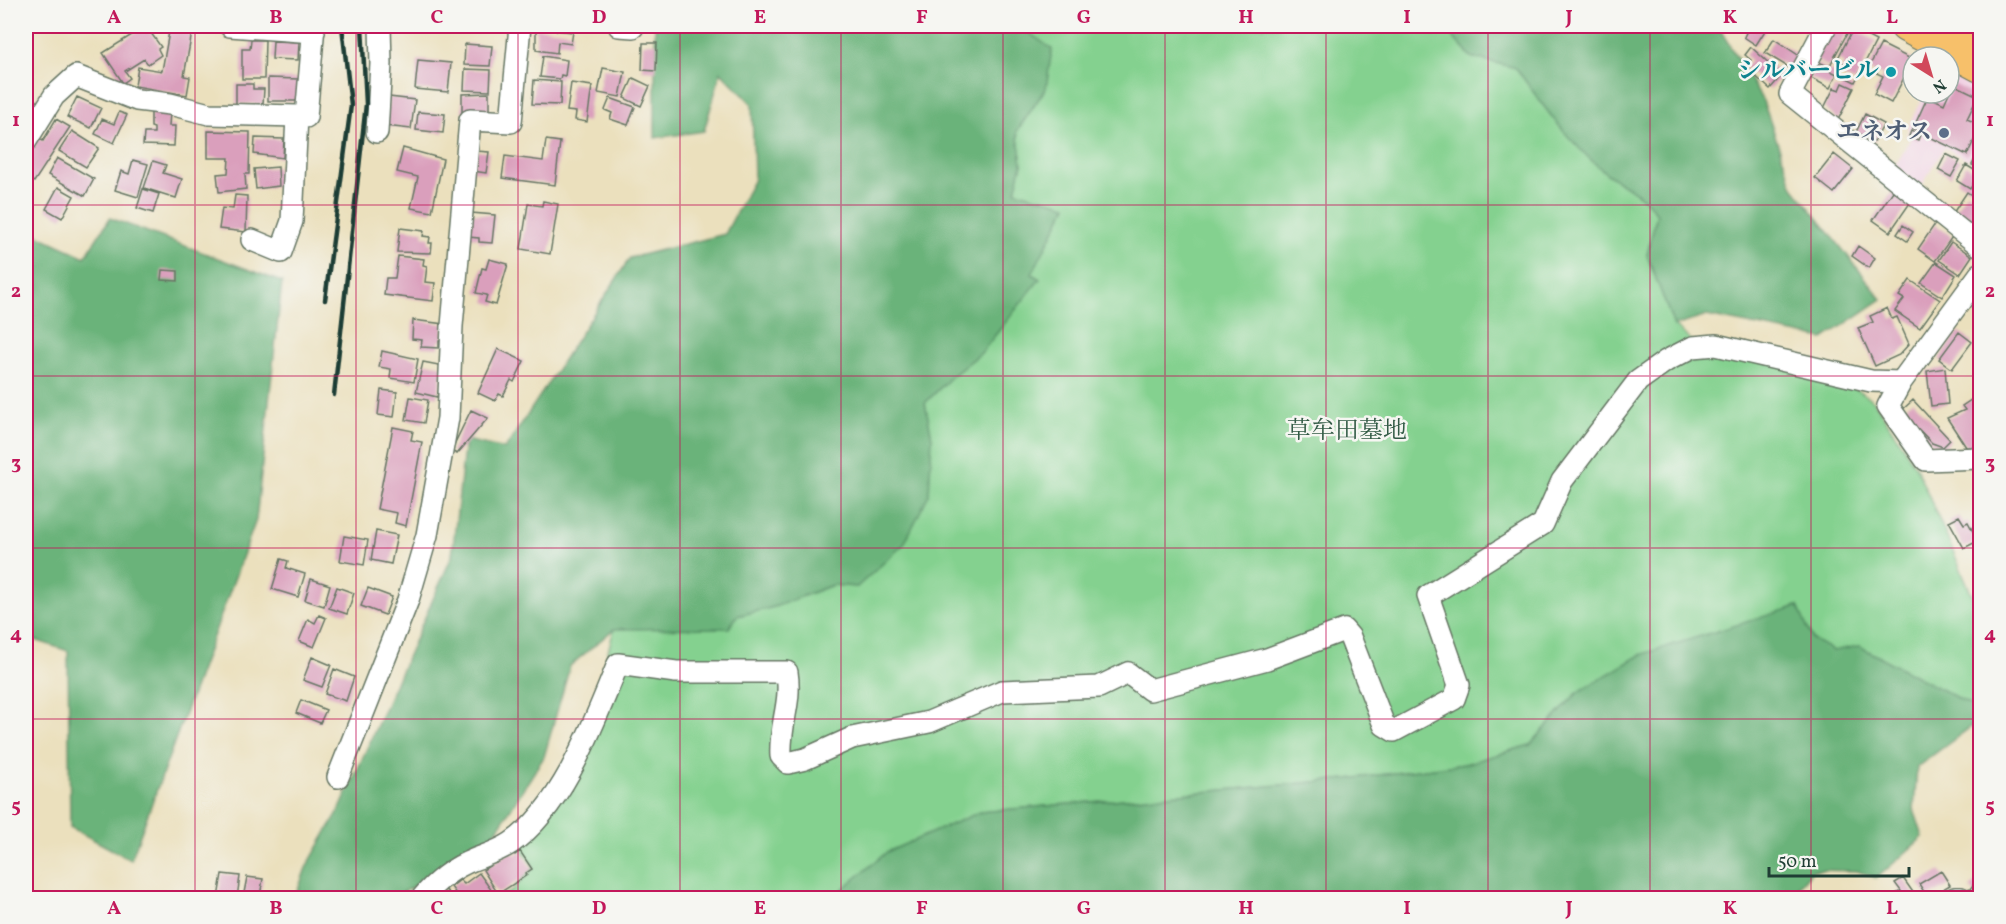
<svg xmlns="http://www.w3.org/2000/svg" width="2006" height="924" font-family="Vollkorn,'Noto Serif JP',serif">
	<rect width="100%" height="100%" fill="#f6f6f2"/>
	<filter id="ink" filterUnits="userSpaceOnUse"><feTurbulence type="fractalNoise" baseFrequency=".0167" numOctaves="2"/><feDisplacementMap in="SourceGraphic" scale="12" xChannelSelector="R" yChannelSelector="G"/><feConvolveMatrix kernelMatrix="1 2 1 2 8 2 1 2 1" color-interpolation-filters="sRGB"/></filter>
	<filter id="wash" filterUnits="userSpaceOnUse"><feTurbulence type="fractalNoise" baseFrequency=".008" numOctaves="4" result="noise"/><feDisplacementMap in="SourceGraphic" scale="24" xChannelSelector="R" yChannelSelector="G"/><feGaussianBlur stdDeviation="1.35" result="paint"/><feColorMatrix in="noise" values="0 0 0 0 0 0 0 0 0 0 0 0 0 0 0 0 0 1.4 0 .05"/><feComposite in="paint" operator="in"/></filter>
	<g filter="url(#wash)">
		<rect width="100%" height="100%" fill="#ebe0bd"/>
		<!-- built -->
		<path fill="#f1d0e3" d="M1949 75 1980 91V137L1969 160 1944 148 1921 187 1895 166 1911 139 1906 136 1909 130 1907 129 1925 93H1949Z"/>
		<!-- green -->
		<path fill="#84d18f" stroke="#528762" stroke-width="1.5" d="M1027 26H1443L1471 57 1516 67C1544 107 1564 136 1600 168 1621 188 1639 187 1657 214L1647 255 1674 326 1703 350 1838 377 1874 401 1916 467 1980 613V710L1859 646 1833 652 1812 639 1797 606 1578 692 1531 745 1465 764 1348 779 980 812 840 892 844 898H498L511 892 534 867 520 848 574 777 614 629 737 616 774 607 833 585 857 587 932 438 925 403 952 376 981 353 1039 279 1031 274 1067 206 1015 191 1022 164 1017 131 1046 88Z"/>
		<!-- forest -->
		<path fill="#6bb37a" stroke="#457857" stroke-width="1.5" d="M655 26H1027L1028 32 1052 49 1046 88 1017 131 1022 164 1015 191 1067 205 1032 274 1040 279 981 353 952 376 925 403 932 438 929 494 904 544 857 587 832 585 774 607 737 616 729 628 614 629 570 666 544 757 490 841 402 893 399 898H295L306 868 340 809 452 556 465 440 505 449 630 258 725 234 754 179 752 104 721 72 704 131 655 138Z
			M1443 26H1718L1763 101 1793 187 1882 299 1823 339 1707 316 1674 326 1647 255 1657 214C1640 188 1621 187 1600 168 1564 136 1544 107 1516 68L1471 57Z
			M110 218 282 282 256 520 131 860 70 827 68 651 26 637V230L85 257Z
			M1798 606 1812 639 1833 651 1859 646 1980 710V720L1917 767 1914 809 1923 837 1877 878 1857 871 1813 870 1789 898H844L839 892 887 852 980 812 1348 779 1465 764 1530 745 1578 692 1640 655Z"/>
		<g id="blocks">
			<!-- building -->
			<path fill="#da9fbc" d="M146 26 161 47 158 49 161 55 148 64 144 59 125 71 130 78 123 83 103 53Z
				M170 26 193 27 184 76 190 77 187 95 135 86 138 67 162 71Z
				M1749 26H1768L1756 45 1744 37Z
				M1833 26H1851L1829 67 1815 60Z
				M536 28 573 32 571 44 558 42 557 53 536 50Z
				M1853 29 1876 41 1855 82 1839 74 1845 64 1837 60Z
				M1774 39 1801 57 1793 70 1765 53Z
				M251 40H265L264 79H242V49H250Z
				M273 41 299 42 298 60 272 59Z
				M643 43H657L656 71 642 70Z
				M465 44 492 46 490 66 464 65Z
				M1881 44 1913 60 1891 103 1874 94 1883 76 1868 69Z
				M1751 47 1782 75 1770 89 1745 67 1751 60 1745 55Z
				M543 56 567 60 565 76 561 75 560 79 540 77Z
				M418 60 451 63 448 92 415 89Z
				M1817 64 1837 74 1830 88 1809 77Z
				M603 68 625 72 620 97 598 93Z
				M465 69 491 70 490 91 464 90Z
				M268 78 299 79 298 101H268Z
				M633 78 650 86 641 106 624 98Z
				M534 80 561 82 560 105 532 104Z
				M571 83 592 86 587 122 575 120 576 112 567 111Z
				M1843 83 1854 88 1838 120 1824 108 1834 88 1840 90Z
				M236 84H253V89H264L263 104H236Z
				M1953 84 1978 96 1967 119 1980 125V128L1967 155 1913 129 1928 96 1944 104Z
				M489 93V111L462 112V94Z
				M77 97 101 108 91 128 67 117Z
				M389 97 415 100 411 129 385 126Z
				M610 98 635 107 628 125 610 119 612 113 605 110Z
				M119 112 127 115 114 143 95 134 102 119 114 124Z
				M151 112H170L169 126H175L174 146 143 145 144 133H154V128L151 127Z
				M418 112 445 114 443 133 416 130Z
				M1865 114 1884 124 1874 142 1856 132Z
				M56 119 70 127 34 182 26 176V158L38 138 43 141Z
				M72 131 99 148 86 167 59 151Z
				M208 131 250 132 249 174H245L246 189 219 192 217 174 228 173 229 158H208Z
				M1911 131 1920 135 1918 140 1909 136Z
				M255 138 284 139 283 158 254 154Z
				M546 140 560 142 555 185 502 178 505 156 543 161Z
				M403 148 443 159 432 212 411 208 418 177 397 172Z
				M1980 149V169L1972 165Z
				M476 151 489 152 486 173 473 171Z
				M1834 154 1853 169 1834 193 1815 178Z
				M1946 154 1960 161 1951 177 1938 170Z
				M57 158 94 179 85 196 48 175Z
				M133 160 148 164 138 197 115 190 121 171 129 174Z
				M153 161 166 165 163 173 182 179 176 198 144 188Z
				M1966 165 1979 173 1970 189 1957 181Z
				M278 167 279 186 256 189 254 169Z
				M58 187 74 196 62 218 46 209Z
				M143 189 159 194 153 213 137 208Z
				M1893 191 1910 203 1890 232 1873 220Z
				M1967 192 1980 201V230L1953 213Z
				M235 195 247 196 246 232 219 229 222 208 233 209Z
				M543 201 558 204 550 254 521 249 528 204 542 206Z
				M471 213 495 215 492 243 479 242V238L468 237Z
				M1935 224 1952 237 1935 261 1918 249Z
				M1903 225 1913 232 1907 241 1897 234Z
				M400 228 424 231 423 236 430 237 429 243H432L431 253 397 252Z
				M1951 242 1972 256 1960 274 1939 260Z
				M1858 246 1875 258 1869 268 1852 256Z
				M398 256 424 259 423 265 427 266 425 282 435 283 433 301 384 295 386 278H395Z
				M489 259 508 264 496 305 485 302 487 295 476 293 482 268 486 269Z
				M1936 262 1956 275 1942 297 1921 283Z
				M162 270 178 271V281L161 280Z
				M1910 280 1940 300 1920 328 1895 311 1904 299 1899 296Z
				M1887 308 1892 319 1897 317 1909 344 1899 355 1875 366 1858 328 1873 322 1870 316Z
				M413 320 444 324 443 341H439V348L421 347 422 340 412 339Z
				M1959 332 1972 342 1952 369 1939 359Z
				M498 349 524 361 514 382 511 380 503 396 499 394 495 401 478 393Z
				M382 351 418 359 414 382 390 378 391 369 379 367Z
				M423 362 444 366 437 397 416 392Z
				M1945 368 1948 404 1931 406 1927 371Z
				M381 390 397 392 394 417 378 415Z
				M1980 394V448L1966 447 1947 418 1965 410 1962 406Z
				M410 397 428 400 424 423 406 420Z
				M1913 400 1950 440 1943 447 1932 443 1901 411Z
				M471 410 488 418 457 454 451 451Z
				M393 427 413 431 411 440 422 442 406 526 395 523 397 513 377 509Z
				M1959 516 1964 524 1968 522 1978 541 1964 548 1949 521Z
				M376 531 397 535 391 564 371 560Z
				M344 536 368 540 364 565 340 561Z
				M281 559 288 561 286 568 305 574 298 597 272 589Z
				M311 579 330 585 324 606 305 600Z
				M337 587 354 593 347 614 329 608Z
				M368 588 392 597 385 615 361 606Z
				M319 615 326 618 314 647 299 641 308 619 315 623Z
				M312 657 331 665 322 687 303 680Z
				M334 669 354 677 346 701 325 694Z
				M301 700 326 710 320 723 296 713Z
				M512 851 515 855 520 851 532 869 526 873 527 875 498 894 483 870Z
				M1941 871 1950 885 1928 898 1919 884Z
				M479 873 492 891 482 898H459L451 887 460 880 464 884Z
				M222 874 240 876 237 898H218Z
				M1980 876V898L1970 889Z
				M247 877 263 879 260 896 270 898H243Z
				M1903 878 1917 898H1889L1901 891 1895 883Z
				M446 890 452 898H434Z"/>
		</g>
	</g>
	<g filter="url(#ink)">
		<use href="#blocks" fill-opacity="0" stroke="#667664" stroke-width="1.5"/>
		<g fill="none" stroke-linecap="round" stroke-linejoin="round">
			<defs>
				<path id="minor" d="M230 26 314 32
					M619 26 633 27
					M1826 26 1790 94 1980 246
					M377 132 381 64 380 26
					M26 141 54 96 76 76 137 100 170 104 209 114 297 116
					M252 240 281 252 292 221 297 116 306 117 314 26
					M1980 274 1901 382 1888 406 1926 460 1980 458
					M338 777 408 600 427 535 448 418 452 326 470 120 511 122 520 26
					M422 898C434 883 454 867 473 860 485 855 499 851 511 843 563 808 595 720 618 664L676 672H787C792 704 779 725 781 756L788 763 805 759 852 738 929 722 1002 691 1099 687 1128 673 1150 690 1267 659 1344 630 1350 637 1384 725 1394 731 1454 699 1459 685 1428 596 1543 524 1562 481 1638 381 1666 361 1693 347 1716 345 1871 381 1901 382
					M1955 898H1961"/>
				<path id="highway" d="M1906 26 1980 66
					M1958 26 1980 39"/>
			</defs>
			<!-- minor casing -->
			<use href="#minor" stroke="#667664" stroke-width="24"/>
			<!-- highway casing -->
			<use href="#highway" stroke="#667664" stroke-width="34"/>
			<!-- minor -->
			<use href="#minor" stroke="#fff" stroke-width="21"/>
			<!-- highway -->
			<use href="#highway" stroke="#f7c06b" stroke-width="32"/>
			<!-- rail -->
			<path stroke="#1f3d34" stroke-width="4.5" d="M325 300 351 105 342 26
				M334 395 366 104 362 26"/>
		</g>
	</g>
	<!-- grid -->
	<path fill="none" stroke="#c2185b" stroke-width="1.5" stroke-opacity="0.55" d="M195 26V898M356 26V898M518 26V898M680 26V898M841 26V898M1003 26V898M1165 26V898M1326 26V898M1488 26V898M1650 26V898M1811 26V898M26 205H1980M26 376H1980M26 548H1980M26 719H1980"/>
	<!-- markers -->
	<circle fill="#0f9aa8" stroke="#f6f6f2" stroke-width="2" cx="1891" cy="72" r="6"/>
	<circle fill="#5c6f8a" stroke="#f6f6f2" stroke-width="2" cx="1944" cy="133" r="6"/>
	<g text-anchor="middle" dominant-baseline="central" stroke-width="5" stroke-linejoin="round" paint-order="stroke">
		<!-- culture labels -->
		<g font-size="24" font-weight="bold" fill="#0d838f" stroke="#f6f6f2" text-anchor="end">
			<text x="1879" y="72">シルバービル</text>
		</g>
		<!-- service labels -->
		<g font-size="24" font-weight="bold" fill="#4e5e75" stroke="#f6f6f2" text-anchor="end">
			<text x="1932" y="133">エネオス</text>
		</g>
		<!-- park labels -->
		<g font-size="24" fill="#335b46" stroke="#f6f6f2">
			<text x="1347" y="432">草牟田墓地</text>
		</g>
	</g>
	<!-- margin -->
	<rect width="2006" height="924" fill="none" stroke="#f6f6f2" stroke-width="66"/>
	<!-- north arrow -->
	<g transform="translate(1931 75) rotate(143)"><circle r="28" fill="#f6f6f2" stroke="#a0aca6" stroke-width="1.5"/>
	<path d="M0-4.5L10 22L0 15L-10 22Z" fill="#d1495b"/>
	<text y="-9" font-size="16" font-weight="bold" text-anchor="middle" fill="#1f3d34">N</text>
	</g>
	<!-- scale -->
	<path d="M1769 867v9h140v-9" fill="none" stroke="#1f3d34" stroke-width="3"/>
	<text x="1778" y="867" font-size="18" fill="#1f3d34" stroke="#f6f6f2" stroke-width="4.5" paint-order="stroke">50 m</text>
	<rect x="33" y="33" width="1940" height="858" fill="none" stroke="#c2185b" stroke-width="2"/>
	<g font-size="20" text-anchor="middle" font-weight="bold" fill="#c2185b">
		<text x="114" y="23">A</text>
		<text x="276" y="23">B</text>
		<text x="437" y="23">C</text>
		<text x="599" y="23">D</text>
		<text x="760" y="23">E</text>
		<text x="922" y="23">F</text>
		<text x="1084" y="23">G</text>
		<text x="1246" y="23">H</text>
		<text x="1407" y="23">I</text>
		<text x="1569" y="23">J</text>
		<text x="1730" y="23">K</text>
		<text x="1892" y="23">L</text>
		<text x="16" y="126">1</text>
		<text x="1990" y="126">1</text>
		<text x="16" y="297">2</text>
		<text x="1990" y="297">2</text>
		<text x="16" y="469">3</text>
		<text x="1990" y="469">3</text>
		<text x="16" y="640">4</text>
		<text x="1990" y="640">4</text>
		<text x="16" y="812">5</text>
		<text x="1990" y="812">5</text>
		<text x="114" y="914">A</text>
		<text x="276" y="914">B</text>
		<text x="437" y="914">C</text>
		<text x="599" y="914">D</text>
		<text x="760" y="914">E</text>
		<text x="922" y="914">F</text>
		<text x="1084" y="914">G</text>
		<text x="1246" y="914">H</text>
		<text x="1407" y="914">I</text>
		<text x="1569" y="914">J</text>
		<text x="1730" y="914">K</text>
		<text x="1892" y="914">L</text>
	</g>
</svg>
